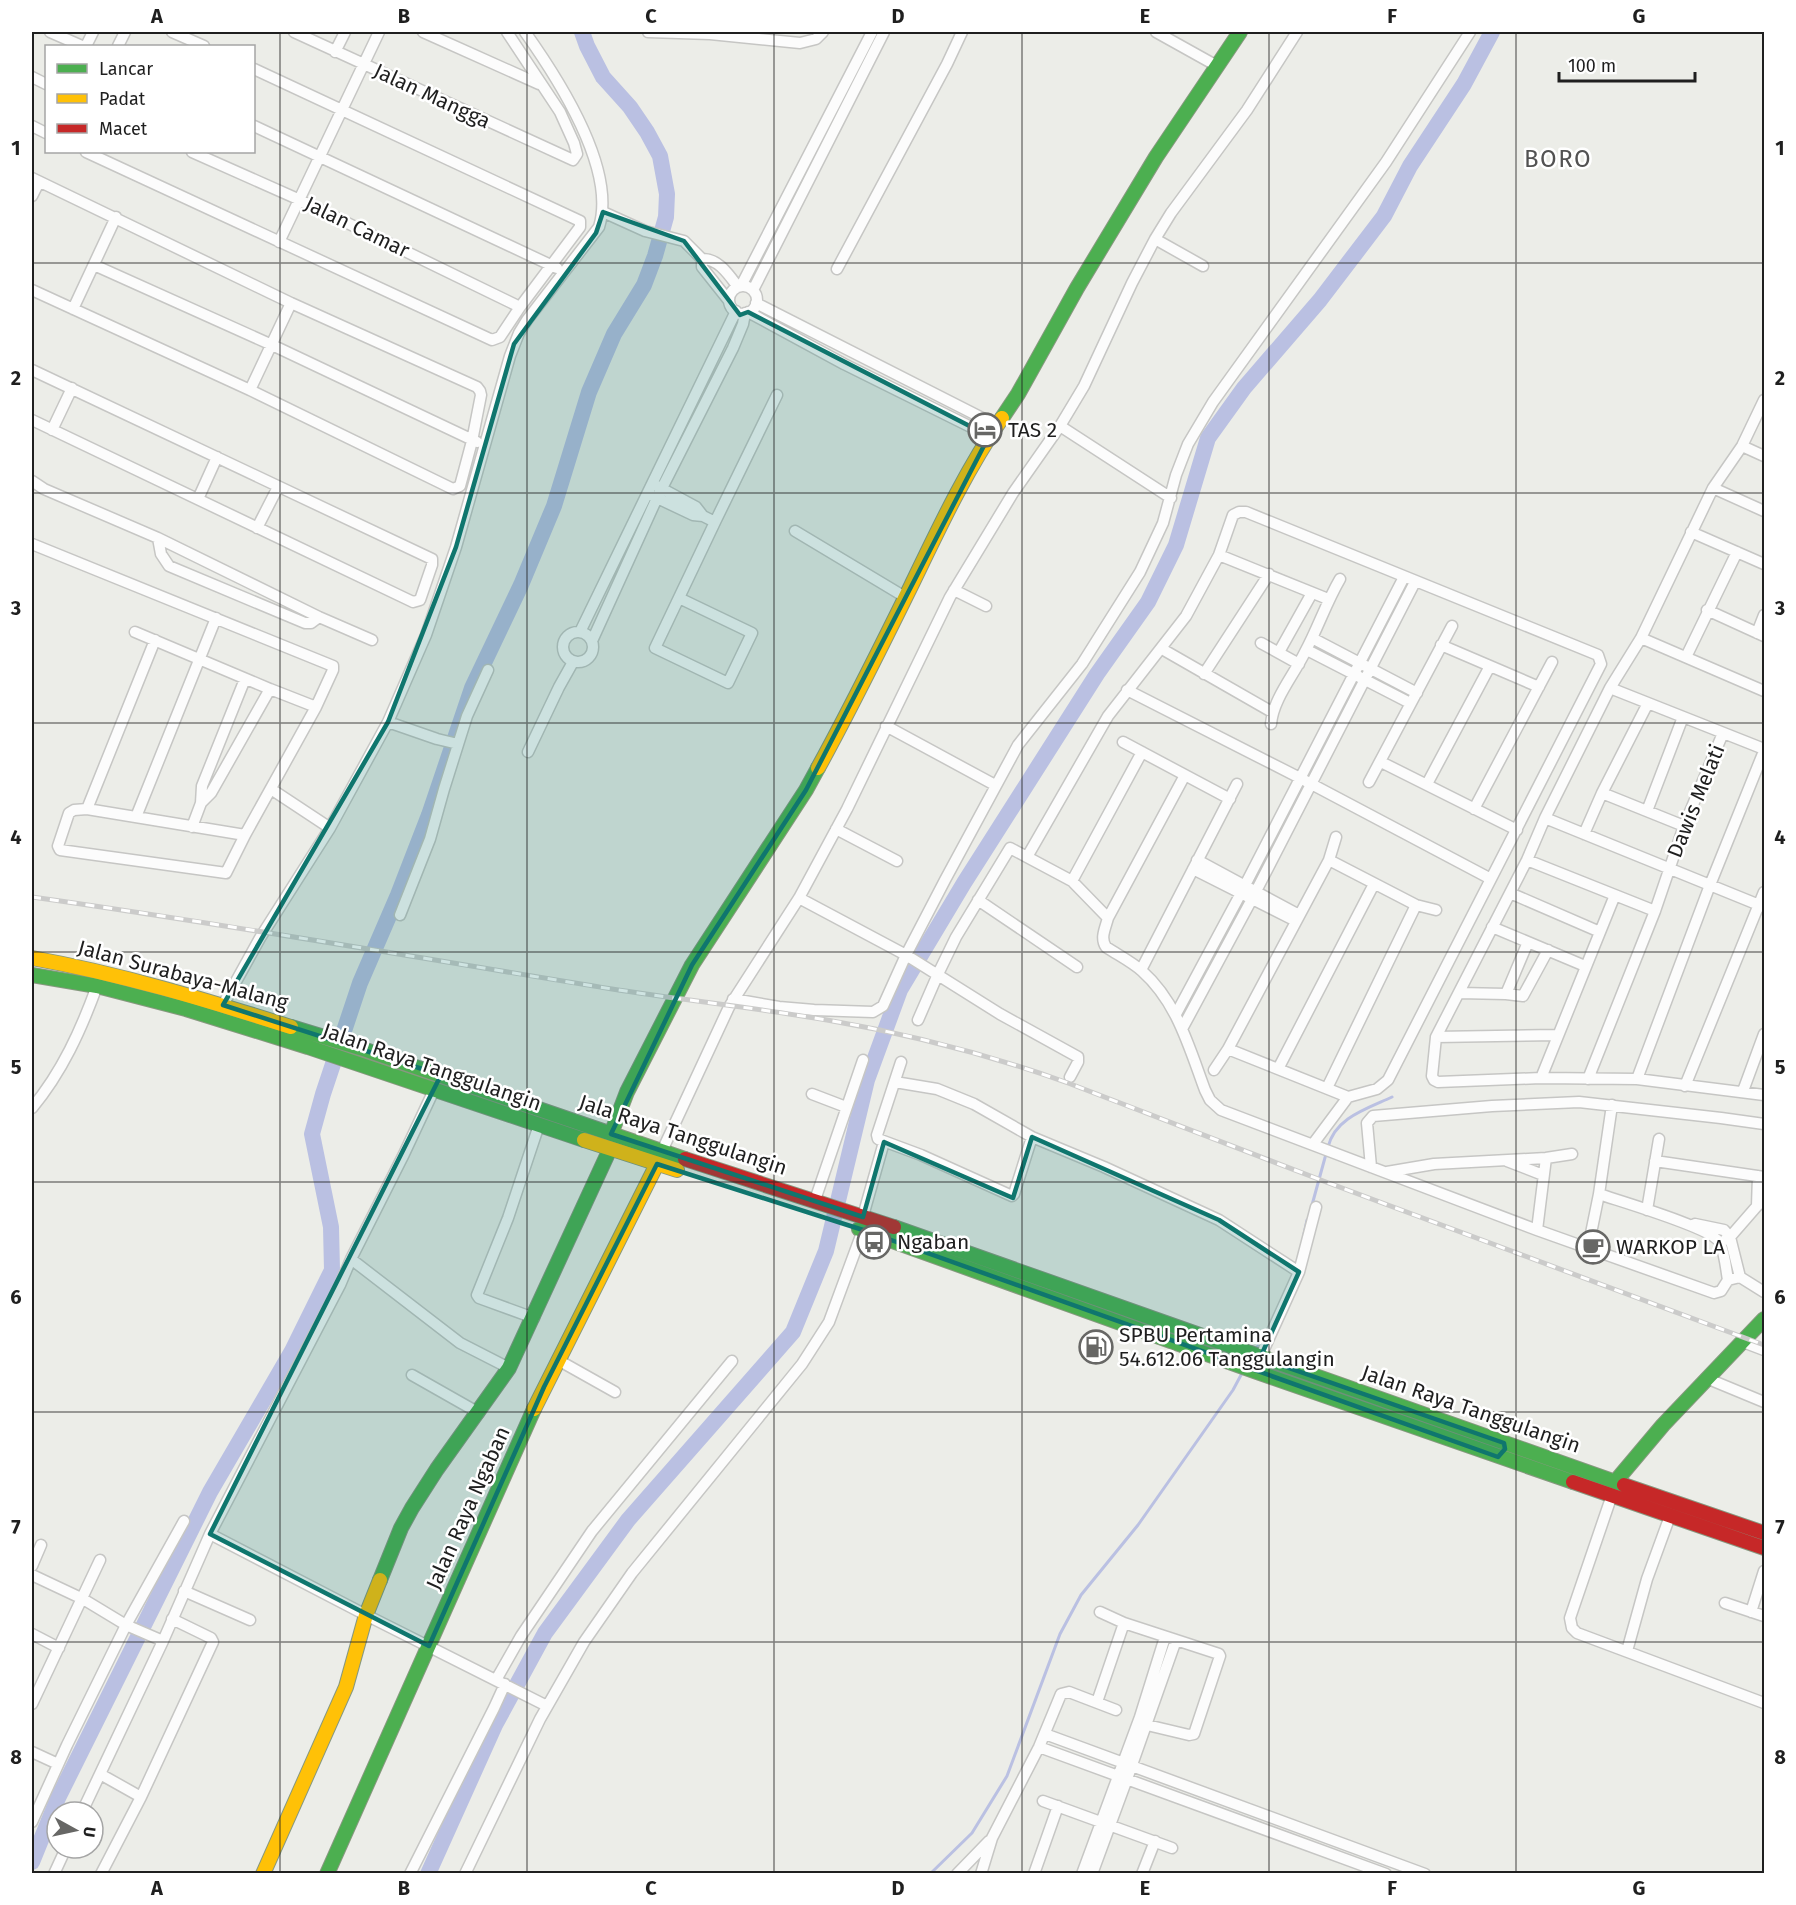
<svg xmlns="http://www.w3.org/2000/svg" width="1796" height="1905" font-family="'Fira Sans',sans-serif">
	<rect width="100%" height="100%" fill="#ecede8"/>
	<g fill="none" stroke-linecap="round" stroke-linejoin="round">
		<!-- stream -->
		<path stroke="#bac0e2" stroke-width="3" d="M1328 1147C1335 1118 1366 1109 1392 1097
			M1312 1205 1326 1154
			M1304 1234 1307 1220
			M1256 1349 1268 1329
			M930 1874 972 1833 1007 1776 1060 1634 1081 1595 1138 1525 1233 1390 1241 1375"/>
		<!-- river -->
		<path stroke="#bac0e2" stroke-width="16" d="M32 1862 58 1798 210 1492 292 1351 332 1270 331 1227 312 1134 323 1094 360 983 398 895 429 815 472 688 521 585 554 506 589 392 614 334 644 285 655 256 666 217 667 194 660 156 647 132 630 107 603 77 587 46 582 32
			M428 1874 495 1725 545 1633 628 1520 793 1332 826 1251 867 1080 900 990 964 883 1097 674 1148 602 1176 545 1208 438 1244 388 1320 300 1384 216 1410 166 1464 84 1492 32"/>
		<defs>
			<path id="street" d="M50 32 82 46
				M172 32 204 46
				M294 32 573 160 577 154 574 143 560 112 507 32
				M423 32 539 84
				M648 32 710 34 800 43 816 39 823 32
				M1156 32 1217 66
				M86 46 93 32
				M118 46 125 32
				M335 52 345 32
				M32 77 46 84
				M32 126 46 133
				M254 126 557 268
				M86 152 492 340 500 337 520 307 580 227V221L254 69
				M192 152 300 200 520 307
				M32 178 291 303 477 387 480 391 481 395 472 441 460 486 453 489 250 390 32 290
				M32 196 39 182
				M603 212 645 231 684 241 702 259C718 258 729 275 738 287
				M1155 239 1203 266
				M279 242 379 32
				M702 259V267L729 301
				M94 265 272 345 477 442
				M837 269 947 64 962 32
				M741 286 872 32
				M729 300a14 14 0 1 1 28 0a14 14 0 1 1-28 0Z
				M753 290 884 32
				M756 303 998 426
				M73 309 116 217
				M748 312 844 364 989 436
				M32 370 432 559V565L420 600 413 602 32 420
				M250 390 291 303
				M1764 400 1742 446 1713 488 1641 638 1610 688 1545 818 1527 860 1436 1037 1432 1076 1434 1080 1438 1082 1541 1078 1637 1079 1764 1095
				M1060 426 1171 498
				M52 430 72 388
				M1742 446 1764 456
				M32 481 44 489 158 538 319 617 372 640
				M657 486 696 507 703 516
				M1713 488 1764 511
				M653 496 693 515 703 516 715 522 777 395
				M198 499 217 457
				M257 528 278 487
				M795 531 905 597
				M1691 532 1764 564
				M158 538 161 554 169 566 305 623H311L319 617
				M32 544 333 666V670L316 707 245 835 226 873 60 850 58 846 69 813 74 810 87 809 245 835
				M1219 555 1328 599
				M954 590 986 606
				M679 598 752 633 728 683 655 648 715 522
				M1707 610 1764 636
				M563 647a15 15 0 1 1 30 0a15 15 0 1 1-30 0Z
				M135 632 270 689 316 707
				M580 632 736 311
				M1757 633 1764 615
				M1312 638 1417 693
				M1641 638 1764 691
				M592 641 657 498 733 348 743 324 745 313
				M1261 643 1299 664
				M1441 645 1539 687
				M1162 649 1272 712
				M1307 650 1410 703
				M1279 652 1312 593
				M1686 657 1737 552
				M1204 674 1269 574
				M1610 688 1764 749
				M1127 690 1300 778 1491 879
				M388 722 437 739 458 744
				M1271 724C1273 699 1294 675 1305 652 1318 628 1326 603 1340 579
				M886 726 995 785
				M1123 742 1230 799
				M528 752 559 687 573 662
				M1381 762 1517 830
				M1369 782 1452 626
				M1427 784 1490 666
				M271 789 330 828
				M1602 793 1684 826
				M201 803 211 793 270 689
				M87 809 155 640
				M1474 809 1552 662
				M1647 811 1683 717
				M136 817 216 618
				M1545 818 1764 907
				M192 827 201 803 202 786 245 679
				M836 829 897 861
				M1584 834 1602 793 1648 703
				M1336 837 1329 860 1228 1049 1348 1097
				M1197 860 1299 915
				M1329 860 1416 905 1436 910
				M1527 860 1655 911
				M1193 869 1290 918
				M1072 881 1142 752
				M1510 893 1600 932
				M799 898 906 955 1000 1014 1078 1057V1062L1070 1077
				M978 900 1077 967
				M400 915 430 839 444 789 467 716 488 670
				M1108 918 1185 775
				M1492 927 1585 966
				M1141 970 1237 784
				M1459 993 1506 994 1523 996 1548 950
				M1506 994 1528 942
				M733 999 779 1007 814 1010 873 1012 883 1006 906 955 945 880 1018 745 1082 664 1140 572 1163 523 1176 475 1188 444 1213 402 1386 162 1470 32
				M223 1005 260 938 330 828 388 722 426 635 456 547 510 356 519 333 527 320 599 227C617 169 557 77 525 32
				M1176 1014 1241 893 1404 577
				M918 1020 938 974 956 937 1010 848 1027 857
				M1182 1029 1252 899 1415 582
				M1436 1037 1558 1035
				M901 1062 877 1135 878 1139 921 1155 1012 1196 1014 1194 1032 1137
				M1278 1069 1374 884
				M1214 1070 1228 1049
				M1541 1078 1615 895
				M1588 1079 1655 911 1684 826 1723 733
				M1637 1079 1710 885 1764 751
				M895 1082 937 1089 974 1104 1032 1137 1104 1167 1219 1220 1299 1272
				M1685 1086 1764 892
				M1327 1088 1416 905
				M1743 1091 1764 1034
				M812 1094 846 1107
				M32 1108C62 1072 81 1030 97 986
				M1313 1144 1348 1097 1377 1089 1388 1080 1601 664 1598 655 1246 512H1239L1233 515 1219 555 1186 616 1108 716 1027 857 1072 881 1108 918C1105 929 1100 938 1106 947 1118 955 1132 962 1142 971 1177 1002 1189 1047 1205 1090L1210 1100 1221 1110 1537 1230 1714 1293 1721 1291 1728 1280 1740 1277 1764 1292
				M662 1151 729 1007 799 898 847 809 950 597 1013 493 1060 426 1084 386 1132 283 1155 239 1171 213 1247 110 1297 32
				M1507 1161 1543 1175
				M1655 1161 1764 1177
				M1371 1167 1367 1123 1373 1116 1492 1106 1579 1102 1721 1118 1764 1124
				M1387 1172 1434 1164 1546 1158 1572 1154
				M1599 1194C1619 1201 1713 1228 1720 1243 1725 1254 1726 1269 1728 1280
				M815 1200 863 1060
				M1757 1206 1758 1176
				M1647 1210 1659 1139
				M863 1216 884 1142
				M1695 1224 1724 1230 1730 1237 1740 1277
				M1537 1230 1546 1158
				M1725 1240 1730 1237 1757 1206 1764 1200
				M1588 1248 1599 1194 1612 1105
				M351 1259 460 1343 509 1368
				M534 1318 479 1298 477 1295 508 1218 539 1125
				M1743 1342 1764 1350
				M1260 1358 1299 1272 1316 1207
				M558 1360 615 1392
				M412 1375 479 1413
				M1706 1378 1764 1402
				M1612 1495 1570 1618 1572 1628 1577 1633 1764 1703
				M210 1534 366 1615 547 1706
				M32 1566 41 1545
				M32 1575 83 1599 126 1625 184 1521
				M184 1591 250 1620
				M1725 1603 1764 1616
				M1100 1612 1124 1623 1219 1654 1220 1656 1194 1734 1189 1735 1147 1725
				M1751 1612 1764 1571
				M32 1634 59 1648
				M1627 1651 1647 1579 1670 1516
				M496 1680 521 1636 592 1531 732 1361
				M1097 1702 1124 1623
				M32 1704 100 1560
				M1045 1734 1425 1874
				M1039 1747 1386 1874
				M32 1752 58 1764
				M100 1774 141 1797
				M1043 1801 1172 1848
				M82 1812 163 1641 210 1534 340 1285 351 1259 404 1154 434 1090
				M32 1822 67 1745 126 1625 163 1641
				M54 1874 66 1848
				M101 1874 141 1797 213 1642 211 1638 172 1619
				M410 1874 494 1708 505 1684
				M465 1874 540 1719 584 1642 632 1573 802 1364 829 1322 863 1230
				M957 1874 989 1841
				M981 1874 992 1838 1039 1747 1061 1694 1069 1692 1116 1710
				M1034 1874 1058 1806
				M1082 1874 1140 1717 1165 1637
				M1092 1874 1127 1779 1176 1640
				M1142 1874 1155 1841"/>
			<path id="fast" d="M1002 418 1018 394 1077 288 1156 157 1240 32
				M32 975 97 986 186 1009 308 1047 584 1140
				M291 1027 360 1048 685 1159
				M611 1134 627 1092 692 965 806 790 818 768
				M894 1227 1624 1485
				M859 1229 1254 1371 1573 1482
				M1615 1482 1663 1425 1764 1319
				M380 1580 401 1528 412 1508 437 1469 509 1368 610 1149
				M327 1874 534 1409"/>
			<path id="slow" d="M818 768C851 708 881 647 911 586 939 528 966 470 1002 418
				M32 958C121 974 206 1000 291 1027
				M584 1140 677 1170
				M534 1409 657 1164
				M263 1874 346 1687 366 1615 380 1580"/>
			<path id="jam" d="M685 1159 894 1227
				M1573 1482 1764 1548
				M1624 1485 1764 1533"/>
		</defs>
		<!-- street casing -->
		<use href="#street" stroke="#c6c6c4" stroke-width="13"/>
		<!-- fast casing -->
		<use href="#fast" stroke="#87987f" stroke-width="16"/>
		<!-- slow casing -->
		<use href="#slow" stroke="#87987f" stroke-width="16"/>
		<!-- jam casing -->
		<use href="#jam" stroke="#87987f" stroke-width="16"/>
		<!-- street -->
		<use href="#street" stroke="#fcfcfc" stroke-width="10"/>
		<!-- fast -->
		<use href="#fast" stroke="#4caf50" stroke-width="14"/>
		<!-- slow -->
		<use href="#slow" stroke="#ffc107" stroke-width="14"/>
		<!-- jam -->
		<use href="#jam" stroke="#c62828" stroke-width="14"/>
		<defs>
			<path id="rail" d="M32 897C226 924 419 958 612 989 684 1000 756 1008 827 1020 909 1034 990 1055 1068 1083L1326 1182 1764 1345"/>
		</defs>
		<!-- rail casing -->
		<use href="#rail" stroke="#cbcbca" stroke-width="5"/>
		<!-- rail -->
		<use href="#rail" stroke="#fff" stroke-width="3" stroke-dasharray="9" stroke-linecap="butt"/>
	</g>
	<!-- marked area -->
	<path fill="#0f766e" fill-opacity="0.2" stroke="#0f766e" stroke-width="4.5" stroke-linejoin="round" d="M603 212 684 241 740 315 748 312 989 436 806 790 692 965 611 1134 863 1217 884 1142 1013 1198 1032 1137 1219 1220 1299 1272 1260 1358 1504 1443 1505 1449 1498 1457 863 1230 657 1164 544 1387 429 1646 210 1534 441 1075 223 1005 388 722 456 547 514 344 596 233Z"/>
	<!-- grid -->
	<path fill="none" stroke="#1f1f1f" stroke-width="1.5" stroke-opacity="0.55" d="M280 32V1874M527 32V1874M774 32V1874M1022 32V1874M1269 32V1874M1516 32V1874M32 263H1764M32 493H1764M32 723H1764M32 952H1764M32 1182H1764M32 1412H1764M32 1642H1764"/>
	<!-- icons -->
	<defs>
		<symbol id="hotel-ring" viewBox="-11 -11 22 22"><circle r="9.5" fill="#fff" stroke="#676765" stroke-width="1.5"/><path d="M-6-4.5h1.5V1H6V5H4.5V3h-9V5H-6ZM-4 0a1.8 1.8 0 1 1 3.6 0ZM.5 0V-2.5h3Q6-2.5 6 0Z" fill="#676765"/></symbol>
		<symbol id="bus-ring" viewBox="-11 -11 22 22"><circle r="9.5" fill="#fff" stroke="#676765" stroke-width="1.5"/><path d="M-5-6H5V4H4V6H2V4H-2V6H-4V4H-5ZM-3.5-4V0h7V-4ZM-3.5 1.2v1.5H-2V1.2ZM2 1.2v1.5H3.5V1.2Z" fill="#676765"/></symbol>
		<symbol id="cafe-ring" viewBox="-11 -11 22 22"><circle r="9.5" fill="#fff" stroke="#676765" stroke-width="1.5"/><path d="M-5.5-4.5H6V0H3Q3 3.5 0 3.5H-2.5Q-5.5 3.5-5.5 0ZM3-3.2v2h1.7v-2ZM-6 4.5H4V6H-6Z" fill="#676765"/></symbol>
		<symbol id="fuel-ring" viewBox="-11 -11 22 22"><circle r="9.5" fill="#fff" stroke="#676765" stroke-width="1.5"/><path d="M-5.5-6h7V0h2V4h1.3V-2.5L3-4.5l.8-.8L6-3V5H2.5V1h-1V6h-7ZM-4.2-4.7v3.2H.2V-4.7Z" fill="#676765"/></symbol>
	</defs>
	<g fill-rule="evenodd">
		<use href="#hotel-ring" x="966" y="411" width="38" height="38"/>
		<use href="#bus-ring" x="855" y="1223" width="38" height="38"/>
		<use href="#cafe-ring" x="1574" y="1228" width="38" height="38"/>
		<use href="#fuel-ring" x="1077" y="1328" width="38" height="38"/>
	</g>
	<g text-anchor="middle" dominant-baseline="central" stroke-width="5" stroke-linejoin="round" paint-order="stroke">
		<!-- street labels -->
		<g font-size="21" fill="#1f1f1f" stroke="#fff">
			<text transform="translate(432 96) rotate(25)">Jalan Mangga</text>
			<text transform="translate(357 227) rotate(26)">Jalan Camar</text>
			<text transform="translate(1696 801) rotate(-68)">Dawis Melati</text>
			<text transform="translate(183 975) rotate(15)">Jalan Surabaya-Malang</text>
			<text transform="translate(432 1067) rotate(19)">Jalan Raya Tanggulangin</text>
			<text transform="translate(683 1135) rotate(18)">Jala Raya Tanggulangin</text>
			<text transform="translate(1471 1409) rotate(19)">Jalan Raya Tanggulangin</text>
			<text transform="translate(468 1508) rotate(-66)">Jalan Raya Ngaban</text>
		</g>
		<!-- poi labels -->
		<g font-size="21" fill="#1f1f1f" stroke="#fff" text-anchor="start">
			<text x="1008" y="430">TAS 2</text>
			<text x="897" y="1242">Ngaban</text>
			<text x="1616" y="1247">WARKOP LA</text>
			<text x="1119" y="1335">SPBU Pertamina<tspan x="1119" dy="24">54.612.06 Tanggulangin</tspan></text>
		</g>
		<!-- quarter labels -->
		<g font-size="24" letter-spacing="1.5" fill="#525252" stroke="#fff">
			<text x="1558" y="159">BORO</text>
		</g>
	</g>
	<!-- border -->
	<rect width="1796" height="1905" fill="none" stroke="#ffffff" stroke-width="66"/>
	<!-- legend -->
	<rect x="45" y="45" width="210" height="108" fill="#ffffff" stroke="#a5a5a5" stroke-width="1.5"/>
	<rect x="57" y="64" width="30" height="9" fill="#4caf50" stroke="#a5a5a5" stroke-width="1.5"/>
	<text x="99" y="75" font-size="18" fill="#1f1f1f">Lancar</text>
	<rect x="57" y="94" width="30" height="9" fill="#ffc107" stroke="#a5a5a5" stroke-width="1.5"/>
	<text x="99" y="105" font-size="18" fill="#1f1f1f">Padat</text>
	<rect x="57" y="124" width="30" height="9" fill="#c62828" stroke="#a5a5a5" stroke-width="1.5"/>
	<text x="99" y="135" font-size="18" fill="#1f1f1f">Macet</text>
	<!-- north arrow -->
	<g transform="translate(75 1830) rotate(98)"><circle r="28" fill="#ffffff" stroke="#a5a5a5" stroke-width="1.5"/>
	<path d="M0-4.5L10 22L0 15L-10 22Z" fill="#676765"/>
	<text y="-9" font-size="16" font-weight="bold" text-anchor="middle" fill="#1f1f1f">U</text>
	</g>
	<!-- scale -->
	<path d="M1559 72v9h136v-9" fill="none" stroke="#1f1f1f" stroke-width="3"/>
	<text x="1568" y="72" font-size="18" fill="#1f1f1f" stroke="#ffffff" stroke-width="4.5" paint-order="stroke">100 m</text>
	<rect x="33" y="33" width="1730" height="1839" fill="none" stroke="#1f1f1f" stroke-width="2"/>
	<g font-size="20" text-anchor="middle" font-weight="bold" fill="#1f1f1f">
		<text x="157" y="23">A</text>
		<text x="404" y="23">B</text>
		<text x="651" y="23">C</text>
		<text x="898" y="23">D</text>
		<text x="1145" y="23">E</text>
		<text x="1392" y="23">F</text>
		<text x="1639" y="23">G</text>
		<text x="16" y="155">1</text>
		<text x="1780" y="155">1</text>
		<text x="16" y="385">2</text>
		<text x="1780" y="385">2</text>
		<text x="16" y="615">3</text>
		<text x="1780" y="615">3</text>
		<text x="16" y="844">4</text>
		<text x="1780" y="844">4</text>
		<text x="16" y="1074">5</text>
		<text x="1780" y="1074">5</text>
		<text x="16" y="1304">6</text>
		<text x="1780" y="1304">6</text>
		<text x="16" y="1534">7</text>
		<text x="1780" y="1534">7</text>
		<text x="16" y="1764">8</text>
		<text x="1780" y="1764">8</text>
		<text x="157" y="1895">A</text>
		<text x="404" y="1895">B</text>
		<text x="651" y="1895">C</text>
		<text x="898" y="1895">D</text>
		<text x="1145" y="1895">E</text>
		<text x="1392" y="1895">F</text>
		<text x="1639" y="1895">G</text>
	</g>
</svg>
